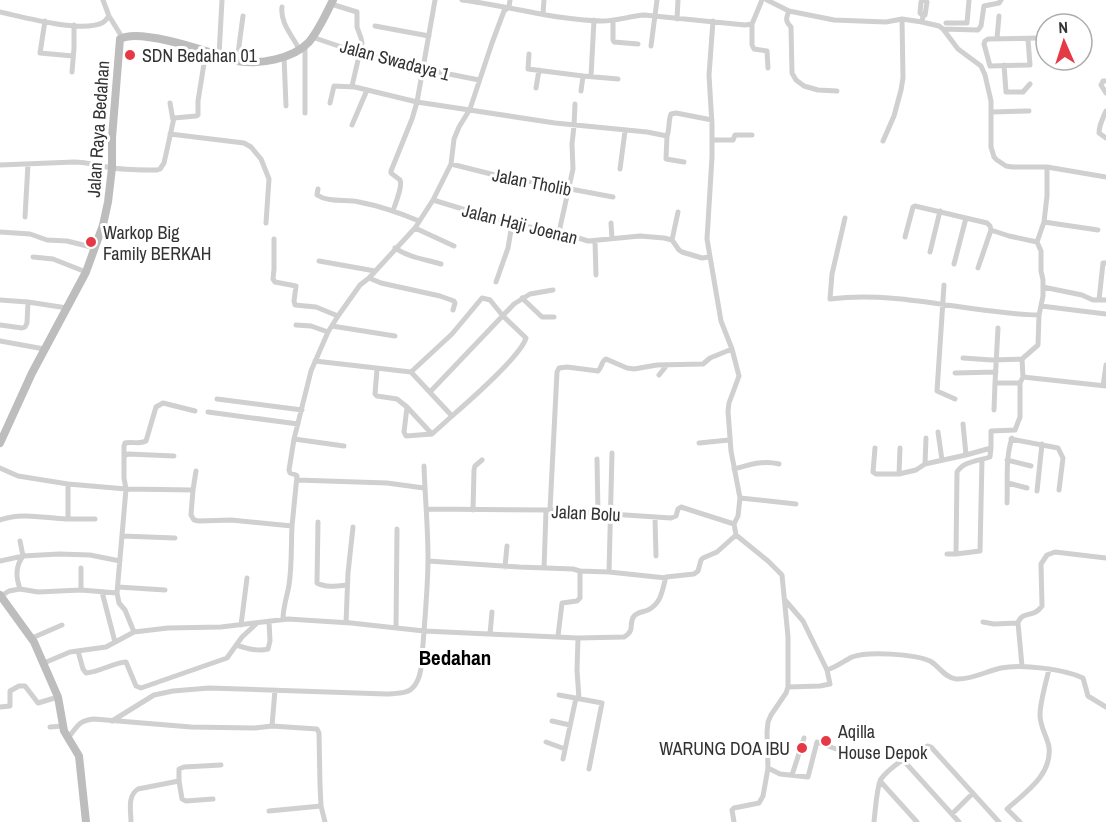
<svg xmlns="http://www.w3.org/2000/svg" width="1106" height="822" font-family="'Archivo Narrow',sans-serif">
	<rect width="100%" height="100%" fill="#fff"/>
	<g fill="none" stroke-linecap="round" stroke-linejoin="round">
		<!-- street -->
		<path stroke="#d0d0d0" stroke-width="5" d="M103 0 109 16 122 37
			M462 0C509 6 555 20 602 21 617 21 630 16 644 15L745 25 752 24 762 0
			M767 0 789 11 834 20 886 22 902 19 922 22 939 26 943 29 958 49 981 66 985 75 991 101V147L994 157 997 160 1006 166 1012 167H1047L1106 177
			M331 4 357 12V27L361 38 362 43 352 86
			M282 7C280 23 292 35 299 49
			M789 11C786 18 785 21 791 27L792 73 796 80 804 86 818 90 837 91
			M0 12C23 17 81 33 102 23 106 21 106 19 109 16
			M543 14 544 0
			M923 16 920 13 921 2 923 0
			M677 19 678 0
			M45 21 40 53 73 56
			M613 21V40L614 42 638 44
			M713 21 709 75 712 125V157L707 239 721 321 732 349 739 376 729 403 728 411 731 451 740 498 738 516 734 524 736 535 768 561 782 575 788 637V687L786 693 771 715 768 722 767 732 768 768 763 796 759 803 734 808 732 810 734 822
			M922 22 923 16 925 15 927 2 925 0
			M946 23H967L969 0
			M752 24V45L754 49 767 51 768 68
			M375 26 429 36
			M943 29 978 30 981 26 984 6 999 3 1001 0
			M312 37 359 53 424 69 479 80
			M997 38 999 16
			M1028 39 1030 65 990 66 984 44 985 41 988 39 1039 38
			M305 46V113
			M651 46 657 0
			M529 54 528 69 583 76 618 79
			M219 55 222 0
			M284 56 286 106
			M237 61 243 16
			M1004 65 1006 92H1023L1030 84
			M72 72 74 48V25
			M591 76 594 20
			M1106 81H1103L1101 85 1106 93
			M536 88 539 70
			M581 91 583 76
			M170 103 173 120
			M330 103 334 86 355 87 417 102 555 123 647 132 667 136C670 128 668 121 671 114L676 113 712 120
			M1106 111C1103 118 1099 125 1099 133L1106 138
			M992 112 1029 111
			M352 125 367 90
			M170 134 244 143 251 147 261 159 269 179 266 223
			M667 136 666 159 684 162
			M713 140H733L735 135H752
			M883 141 894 116 901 90 903 78 902 19
			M451 164 491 174 613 197
			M0 165 74 162C87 162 99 166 113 168 127 170 142 170 157 170L160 169 164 163 174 118 196 116 198 115V101L206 51
			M620 169 625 131
			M318 189 317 195C329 203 346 199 359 202 380 206 400 213 419 221
			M433 200 512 224 559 232 588 241 640 236 664 238 672 240 679 250 682 252 702 258 709 257
			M393 211C395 204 403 186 400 180 399 179 392 174 391 173V171L412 119 417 102 435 0
			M25 217 28 164
			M845 218 832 274 830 299C901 290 970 314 1039 315
			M1044 222 1098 230
			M611 223 612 239
			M415 228 454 246
			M0 232 30 234 47 240 67 241 95 248
			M559 232 573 169 572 144 574 126 575 104
			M905 237 913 207 915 206 987 223 990 226 991 230 1009 236 1037 242 1044 222 1047 196V167
			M274 239V269L273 279 275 282 296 286 294 301 295 305 316 307 338 316
			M672 240 678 212
			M595 241 596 275
			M395 248C410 258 424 259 441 264
			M930 252 940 211
			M33 257 53 259 86 272
			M319 261 375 271
			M954 264 966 218
			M978 268 991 230
			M369 278 381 283 440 296 454 301 455 303 453 310
			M496 282 508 248 512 224
			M944 285 937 391 955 399
			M1043 287 1082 295 1093 300H1106
			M522 298 542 317H554
			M0 300 28 302
			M1099 300 1103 263H1106
			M1041 306 1106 314
			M0 325 22 328 25 327 27 323 28 302 67 308
			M296 325 311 326 328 332
			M332 326 395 336
			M998 328 995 383H1020
			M0 341 44 349
			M963 358 992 360 1022 359
			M315 361 411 372 452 416C468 402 521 356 526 338L503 316 490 300 482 298 452 334 411 372
			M377 369 375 394 377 396 397 399 407 407 404 432 406 436 432 434 452 416
			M955 373 996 372
			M659 375 667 365
			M1023 377 1106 386
			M1103 386 1106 365
			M430 392 514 304 530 294 553 290
			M217 399 302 410
			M407 407 432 434
			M994 410 995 383
			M208 412 298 424
			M963 424 966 455
			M938 432 942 460
			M294 439 344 446
			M1011 439 1058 448 1063 458 1059 490
			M699 443 729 440
			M875 448 873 472 876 474H899L916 470 925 464 966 455 991 448
			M124 456 128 454 174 456
			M597 459 598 514
			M1007 460 1031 466
			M925 464 926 438
			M0 468 18 476 68 484 126 489 193 490 191 515 194 520 199 521 231 520 292 526 297 476 296 475 290 473 289 470 294 439 311 371 328 332 338 316 360 285 369 278 415 228 433 200 451 164 454 139 459 127 470 109 492 43 504 11 509 7 510 0
			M734 469C749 465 763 460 779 464
			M899 474 900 448
			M297 480 387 483 424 488
			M1008 483 1027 488
			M68 484V519
			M193 490 196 471
			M1037 491 1042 444
			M740 498 796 504
			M1007 503C1008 481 1005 459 1012 438
			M427 509 550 510 671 518 676 516 678 509 681 507 734 524
			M473 510 474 470 475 466 482 460
			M550 510 557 372 559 368 567 367 598 371C602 368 601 361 606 359L627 368 634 369 657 365 703 364 710 358 732 349
			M655 518 656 556
			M0 520C22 512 44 518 66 519 76 519 85 519 95 519
			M318 522 317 583C326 588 338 586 347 585
			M122 536 175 538
			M947 554H956L957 472C964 461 978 461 990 457L991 448V431L1015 430 1020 417V383L1023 377 1022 359 1038 345 1039 315 1043 296V280L1041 271V251L1037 242
			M956 554 980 551 982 460
			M0 561 23 556 20 541
			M428 561 519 567 573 569 580 571 609 572 666 578
			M505 567 507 546
			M544 568 546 511
			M609 572 612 453
			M118 587 165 590
			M20 589C16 577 15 567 23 556L59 554 90 555 120 561
			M81 590V568
			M102 592 115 642
			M1 596 9 591 20 589 38 592 81 590 117 593
			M785 600 803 621 827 670C836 667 844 661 852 657 868 651 914 654 930 661 939 666 945 678 956 679 971 680 987 671 1001 668 1022 664 1064 669 1083 678L1088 696 1106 707
			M283 619C283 607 287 597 289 585 292 566 291 546 292 526
			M983 622 994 624 1018 623C1022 610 1033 619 1042 606L1041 564 1047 555 1055 552 1106 558
			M346 623 348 573 353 527
			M1018 623 1022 666
			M241 625 247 578
			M396 628 397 529
			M134 632 125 610 119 603 117 593 126 489 124 478V446L125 443C132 441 139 445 146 441L156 407 163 403 195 411
			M490 634 492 612
			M558 636 562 603 577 601 580 598V571
			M32 638 62 625
			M578 638 577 670 579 699
			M236 645C246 648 258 652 268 649L270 641 269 621
			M78 651 83 669 86 673C100 672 112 663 126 662L136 686 141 688 227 658 242 637 256 624
			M44 663 70 652 106 647 134 632 168 628 221 627 288 619 351 623 424 631 578 638 624 637C636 630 628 624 634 616 638 612 643 612 648 610 662 603 662 590 666 577L694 574 698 571 701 560 703 558 717 552 736 535
			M788 687 820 686 830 684 827 670
			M559 695 602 703 589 769
			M0 707 10 706V691L19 686H25L38 703 58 697
			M112 721 154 695 173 691 209 688 386 694C397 693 408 695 415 685 423 674 421 657 423 645 425 616 428 586 428 558 428 527 425 497 424 466
			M552 721 570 725
			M272 726 275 690
			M50 727 63 726
			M68 738C77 727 79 720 94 719L191 727 255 728 272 726 317 729 319 733 320 785 321 806 325 822
			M546 742 565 749
			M563 759 576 698
			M903 760 959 822
			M768 768 780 774 808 777 817 742 858 757
			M792 775 804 738
			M179 781 182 799 186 801 213 799
			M880 781 917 822
			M269 811 321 806
			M952 814 973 793
			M131 822C131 811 127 796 138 789L179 781V769L184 767 221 765
			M874 822C875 813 877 785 881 779 889 768 915 750 928 746L931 747 999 822
			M1020 822 1007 809C1026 792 1052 775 1049 747 1047 736 1040 727 1040 715 1040 702 1046 683 1049 669"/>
		<!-- secondary -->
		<path stroke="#bdbdbd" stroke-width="8" d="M0 443 32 373 86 272 103 225 108 202 112 168V138L120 39C140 27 214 54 237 61 259 65 293 59 309 42 319 30 326 14 333 0
			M0 595 34 642 58 697 64 731 79 756 86 822"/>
	</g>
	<!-- markers -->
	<g fill="#e63946" stroke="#fff" stroke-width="2">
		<circle cx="130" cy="55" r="6"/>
		<circle cx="91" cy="242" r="6"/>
		<circle cx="826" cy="741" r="6"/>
		<circle cx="802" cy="748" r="6"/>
	</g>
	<g text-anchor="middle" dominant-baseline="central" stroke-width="6" stroke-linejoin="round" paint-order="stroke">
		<!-- poi labels -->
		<g font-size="18" fill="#333" stroke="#fff" text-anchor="start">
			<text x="142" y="55">SDN Bedahan 01</text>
			<text x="103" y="232">Warkop Big<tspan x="103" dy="21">Family BERKAH</tspan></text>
			<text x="838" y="731">Aqilla<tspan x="838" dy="21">House Depok</tspan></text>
			<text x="790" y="748" text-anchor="end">WARUNG DOA IBU</text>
		</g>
		<!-- street labels -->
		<g font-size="18" fill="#333" stroke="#fff">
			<text transform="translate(395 60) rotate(15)">Jalan Swadaya 1</text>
			<text transform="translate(98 129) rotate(-86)">Jalan Raya Bedahan</text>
			<text transform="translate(532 182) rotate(11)">Jalan Tholib</text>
			<text transform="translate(520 224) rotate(14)">Jalan Haji Joenan</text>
			<text transform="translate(586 513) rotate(3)">Jalan Bolu</text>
		</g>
		<!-- quarter labels -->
		<g font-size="21" font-weight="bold" fill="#000" stroke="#fff">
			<text x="455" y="657">Bedahan</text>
		</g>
	</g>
	<!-- north arrow -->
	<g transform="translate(1064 42) rotate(357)"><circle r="28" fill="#ffffff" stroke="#adadad" stroke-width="1.5"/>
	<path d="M0-4.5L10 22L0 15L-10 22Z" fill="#e63946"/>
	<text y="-9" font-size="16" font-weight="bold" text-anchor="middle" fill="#333333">N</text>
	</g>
</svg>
